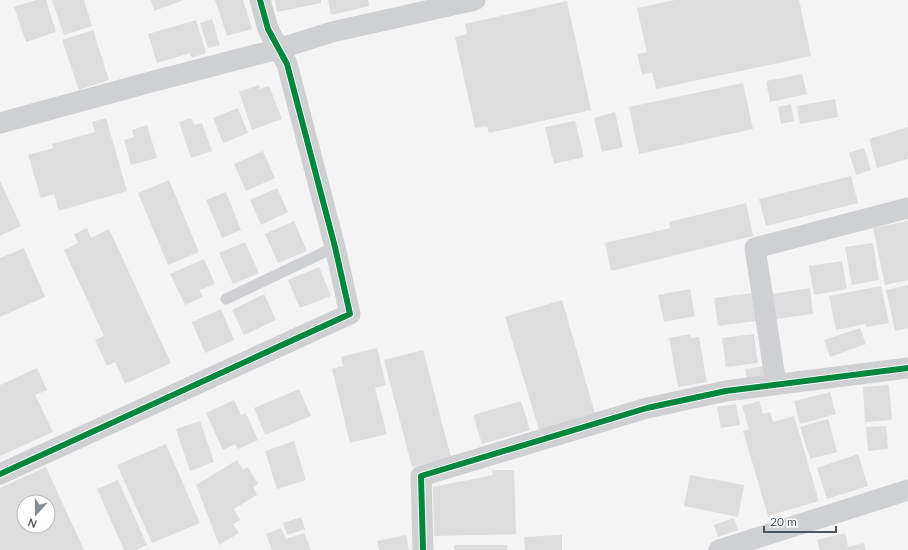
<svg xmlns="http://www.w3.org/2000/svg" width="908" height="550" font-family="Lato,sans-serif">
	<rect width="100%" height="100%" fill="#f4f4f4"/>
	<!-- building -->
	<path fill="#ddddde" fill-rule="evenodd" d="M36 0H46L56 32 26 42 14 7Z
		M52 0H84L92 26 64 35Z
		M151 0H184L154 11Z
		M215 0H243L252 29 227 36Z
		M275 0H321V3L277 12Z
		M328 0H368L369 6 331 15Z
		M675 0H799L811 56 656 89 652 72 642 75 637 54 647 52 637 8Z
		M567 1 591 110 489 133 487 126 475 128 455 37 467 34 465 24Z
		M212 19 220 45 208 48 200 23Z
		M196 20 206 53 192 58 190 53 157 63 148 34Z
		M93 30 109 80 79 90 62 40Z
		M802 74 807 94 770 102 766 81Z
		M743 83 753 129 639 154 629 107Z
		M259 85 260 89 269 86 282 119 252 130 239 92Z
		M835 99 838 117 800 124 797 106Z
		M791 104 794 121 781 124 778 107Z
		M238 108 248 133 223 143 213 118Z
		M615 112 623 147 602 152 594 118Z
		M106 118 127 191 59 211 54 194 41 198 28 155 53 148 52 144 95 132 92 122Z
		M191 118 194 125 202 123 212 151 191 158 179 122Z
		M575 121 584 157 554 164 545 127Z
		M147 125 157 158 131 165 124 140 134 137 132 130Z
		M908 127V159L877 168 869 139Z
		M864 148 871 170 856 175 849 153Z
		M263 151 275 178 246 191 234 164Z
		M851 176 858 203 766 226 759 199Z
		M169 180 199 252 168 265 138 193Z
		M0 181 21 226 0 236Z
		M277 188 288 212 261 225 250 200Z
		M226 192 241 230 222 238 206 200Z
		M746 203 753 236 611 271 605 243 670 228 669 222Z
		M294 221 307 251 278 263 265 234Z
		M908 221V280L885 285 873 228Z
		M87 228 91 238 109 229 171 363 125 384 115 362 107 366 95 340 104 336 64 250 78 243 74 234Z
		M245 242 259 273 233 284 219 253Z
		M873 243 879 280 852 285 845 247Z
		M24 248 45 297 0 317V258Z
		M204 259 215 284 200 290 203 297 185 305 170 274Z
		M842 261 847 289 814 295 809 266Z
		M319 267 331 296 300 308 288 280Z
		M908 285V328L895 331 886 290Z
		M881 286 889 323 866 327 865 324 836 330 829 296Z
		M810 288 813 314 775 319 772 294Z
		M690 289 695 316 664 322 658 295Z
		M753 293 756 321 718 326 714 298Z
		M264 294 276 320 244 335 232 310Z
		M562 300 595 413 539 430 505 317Z
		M221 309 234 340 205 353 192 322Z
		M860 328 866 344 830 357 824 340Z
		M691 334V338L699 337 707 382 678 387 669 338Z
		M754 334 758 363 726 367 722 338Z
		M377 348 386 385 375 388 387 434 350 443 332 369 343 366 341 357Z
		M423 350 451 457 412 467 384 360Z
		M766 366 767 375 747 379 745 369Z
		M37 368 47 390 35 395 53 432 0 456V385Z
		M889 385 892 420 865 422 863 387Z
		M299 389 311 416 265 435 254 408Z
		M830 392 836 414 800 424 794 401Z
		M234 400 241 415 246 413 258 440 238 449 235 444 223 450 206 413Z
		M521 401 530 430 482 444 473 415Z
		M759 401 763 414 770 412 773 422 794 416 819 501 768 516 743 431 749 429 742 406Z
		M736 404 740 425 721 428 717 407Z
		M828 419 837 452 810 459 800 427Z
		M200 421 214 462 190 471 176 429Z
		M886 426 888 449 868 451 866 427Z
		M294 441 306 480 277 489 265 451Z
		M166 444 200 523 152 543 117 465Z
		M858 454 868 486 827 499 817 468Z
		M237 460 243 470 248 467 258 484 253 487 257 495 234 509 240 520 233 524 239 533 219 545 196 485Z
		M46 467 84 550H0V488ZM24 502H48V526H24Z
		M492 470H514L516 534 434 536 433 487 493 475Z
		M690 475 744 485 738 517 684 506Z
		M118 480 147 545 136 550H124L97 489Z
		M301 517 305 529 287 535 283 523Z
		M734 518 738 530 718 537 714 525Z
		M281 528 286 539 304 533 311 550H272L266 534Z
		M845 533 848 547 864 543 866 550H820L817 540Z
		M406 535 409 550H379L377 541Z
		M562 535V550H525L524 537Z
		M454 545H507V550H454Z"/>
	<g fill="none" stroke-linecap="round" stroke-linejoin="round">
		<!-- service -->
		<path stroke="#ced0d2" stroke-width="11" d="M226 299 335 247"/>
		<!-- minor -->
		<path stroke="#ced0d2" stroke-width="21" d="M0 123 147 83 278 49 332 32 475 0
			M776 384 755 248 908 208
			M0 474 350 314 335 247 287 64 268 29 260 0
			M423 550 421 476 647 408 726 391 908 368
			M719 550 908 490"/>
		<defs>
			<path id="cycleway" d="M0 474 350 314 335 247 287 64 268 29 260 0
				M423 550 421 476 647 408 726 391 908 368"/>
		</defs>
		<!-- cycleway casing -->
		<use href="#cycleway" stroke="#fff" stroke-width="8"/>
		<!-- cycleway -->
		<use href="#cycleway" stroke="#00873e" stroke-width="6"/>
	</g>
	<!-- north arrow -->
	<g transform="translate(36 514) rotate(201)"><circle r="19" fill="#ffffff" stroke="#b7bbc0"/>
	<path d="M0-3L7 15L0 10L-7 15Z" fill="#868d94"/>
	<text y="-6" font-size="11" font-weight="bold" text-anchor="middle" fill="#4a5661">N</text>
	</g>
	<!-- scale -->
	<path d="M764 526v6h72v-6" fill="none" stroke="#4a5661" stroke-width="2"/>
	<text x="770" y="526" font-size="12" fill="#4a5661" stroke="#ffffff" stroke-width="3" paint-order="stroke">20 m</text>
</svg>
